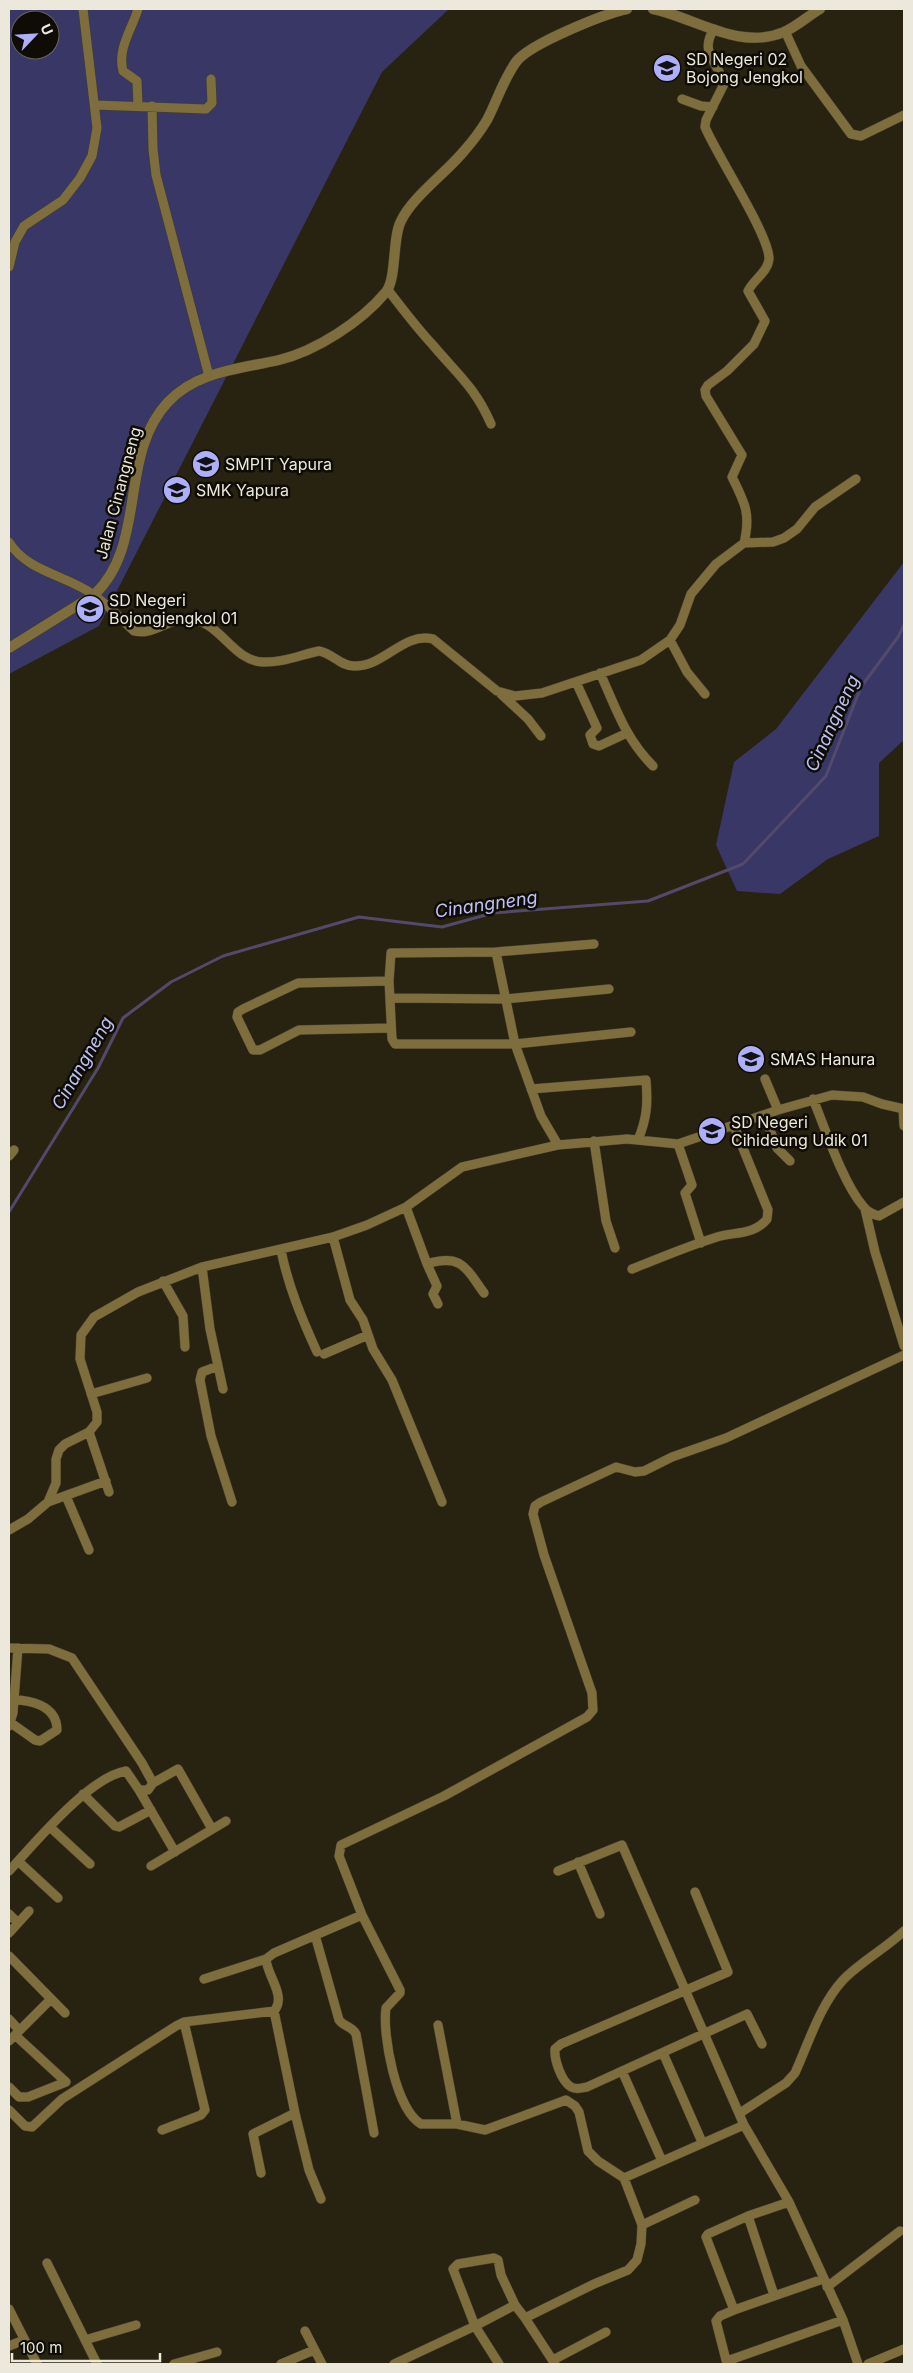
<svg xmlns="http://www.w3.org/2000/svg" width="913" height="2373" font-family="Inter,sans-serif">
	<rect width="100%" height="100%" fill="#282210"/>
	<!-- green -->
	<path fill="#383766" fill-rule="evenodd" d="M9 9H449L382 72 99 626 9 674ZM20 20H50V50H20Z
		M904 562V740L879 763V836L828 859 780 894 737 891 716 845 734 762 776 729Z"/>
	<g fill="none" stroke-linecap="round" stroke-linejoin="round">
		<!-- stream -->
		<path stroke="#534a6b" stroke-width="3" d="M9 1212 98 1068 123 1018 171 982 223 956 359 917 442 927 493 913 648 901 743 864 826 776 861 687 898 637 904 625"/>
		<defs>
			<path id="minor" d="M714 29C699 52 717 60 724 84L706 120 705 127C716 154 770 236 769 259 768 272 753 280 748 291L765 321 754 344 727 371 708 385 705 390 706 396 742 455 732 477C745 503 751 514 744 543
				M785 31 801 66 851 134 861 136 904 115
				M682 99 701 106 713 107
				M95 105 206 109 212 103 211 79
				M138 106 137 81 123 71C117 49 132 29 138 9
				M152 106 153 149 156 175 209 376
				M9 267 15 242 24 226 63 200 80 178 92 156 97 128 83 9
				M388 290C402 308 416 327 432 344 457 374 475 387 491 424
				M9 542C27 572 67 575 94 595 108 605 121 619 134 631 153 636 170 617 190 619 221 622 232 660 262 662 282 663 300 655 319 651 332 653 340 666 354 666 384 667 403 632 433 639L497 691 515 696 542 693 641 660 670 640 680 625 691 594 716 564 744 543 773 542 784 538 797 529 815 507 856 479
				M670 640 687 672 705 694
				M600 673C616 708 625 738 653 766
				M576 682 597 728 590 735 593 744 599 746 627 733
				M501 694 528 719 541 736
				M496 952 391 953 389 981 392 1039 395 1044H515L631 1032
				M389 981 298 983 243 1009 238 1012 237 1017 253 1050H260L299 1030 391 1028
				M390 998 505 999 609 989
				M765 1079 778 1110
				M531 1089 646 1080C648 1104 647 1118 638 1140
				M813 1099C825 1128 843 1183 863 1206 867 1212 872 1214 879 1216L904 1202
				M903 1109 904 1126
				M764 1115 777 1148 790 1161
				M594 1141 606 1221 615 1248
				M678 1144 692 1185 685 1193 701 1243
				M558 1145 541 1116 515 1044 496 952 594 944
				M9 1156 14 1150
				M406 1207 427 1264C461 1253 466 1268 484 1293
				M865 1209 875 1252 904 1346
				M333 1237 350 1300 363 1320 373 1349 392 1380 442 1502
				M281 1250C288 1286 302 1319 317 1352
				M427 1264 437 1286 433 1294 438 1304
				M202 1267 210 1329 223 1389
				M632 1269C660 1258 688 1246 717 1237 733 1232 755 1235 767 1219L768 1210 734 1126
				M163 1281 183 1316 185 1347
				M324 1354 368 1335
				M218 1366 202 1372 200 1380 211 1436 232 1502
				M91 1394 147 1378
				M89 1432 109 1492
				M66 1496 89 1550
				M48 1502 106 1481
				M9 1530 28 1519 48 1502 56 1483V1459L59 1450 65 1444 89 1432 97 1422V1412L80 1359 81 1335 94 1317 138 1292 202 1267 333 1237 367 1225 406 1207 462 1167 558 1145 627 1139 678 1144 778 1110 832 1095 863 1097 882 1104 904 1109
				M9 1648 49 1649 72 1658 142 1763 153 1783 148 1790H139L126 1771C89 1777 35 1843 9 1871
				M9 1700C29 1699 57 1705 57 1730L40 1741 35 1740 11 1723
				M9 1726 13 1713 18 1648
				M153 1783 178 1769 212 1829
				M139 1790 175 1852
				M83 1794 115 1826 119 1827 151 1810
				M51 1828 90 1864
				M18 1861 58 1898
				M578 1862 600 1914
				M151 1866 226 1821
				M558 1871 622 1845 744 2125 789 2202 843 2320 858 2364
				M695 1892 728 1972 561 2044 555 2049C554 2059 561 2081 571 2087 576 2090 582 2088 587 2087L747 2014 762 2044
				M9 1914 18 1923
				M362 1915 339 1856 341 1845 444 1796 587 1717 593 1710 592 1693 544 1555 533 1514 535 1506 541 1502 616 1467 635 1472 644 1471 672 1457 726 1438 904 1355
				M9 1933 29 1911
				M315 1935 339 2020C344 2027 352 2026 356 2034L374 2133
				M9 1956 65 2013
				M204 1979 266 1959
				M9 2019 19 2030
				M438 2025 457 2124
				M9 2041 51 1999
				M663 2053 702 2142
				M622 2071 662 2161
				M9 2087 19 2097H28L66 2082 15 2035
				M9 2110 25 2126 32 2127 62 2099 176 2026 184 2022 274 2011C287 1996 267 1976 266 1959L274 1953 362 1915 400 1990V1993L386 2008C382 2034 396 2110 421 2124H457L485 2130 566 2100 575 2106 579 2112 588 2151 598 2161 624 2178 642 2225 641 2244 637 2260 628 2270 594 2284 525 2318 515 2305
				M295 2113 309 2170 321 2199
				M740 2113 786 2083 795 2073C809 2042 820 2005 843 1980 859 1963 886 1948 904 1931
				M162 2130 201 2115 205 2110 184 2022
				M261 2173 253 2134 295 2113 274 2011
				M624 2178 744 2125
				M642 2225 695 2200
				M47 2263 97 2364
				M827 2287 900 2231
				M774 2295 748 2216 789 2202
				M9 2309 37 2364
				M734 2310 823 2279
				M525 2318 555 2364
				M305 2331 322 2364
				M85 2340 136 2325
				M9 2346 24 2340
				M553 2360 606 2332
				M727 2361 843 2320
				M174 2364 217 2352
				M281 2364 314 2350
				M394 2364 475 2326 453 2269 458 2264 494 2258 498 2260 501 2275 515 2305 475 2326 499 2364
				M727 2364 716 2321 720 2316 734 2310 706 2237 708 2234 748 2216
				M868 2364 904 2349"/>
			<path id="tertiary" d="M653 9C696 18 739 51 784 32 796 27 808 16 820 9
				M9 648 94 595C148 544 118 455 168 402 197 371 240 369 279 360 316 351 361 322 386 292 397 278 392 238 401 221 412 197 447 172 464 151 472 142 481 130 487 120 497 101 503 80 516 62 529 44 604 14 627 9"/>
		</defs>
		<!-- minor casing -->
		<use href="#minor" stroke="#433e2d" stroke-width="10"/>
		<!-- tertiary casing -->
		<use href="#tertiary" stroke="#433e2d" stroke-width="11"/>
		<!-- minor -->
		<use href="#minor" stroke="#7e6e3e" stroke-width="9"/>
		<!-- tertiary -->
		<use href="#tertiary" stroke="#7e6e3e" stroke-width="10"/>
	</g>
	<!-- icons -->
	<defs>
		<symbol id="school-disc" viewBox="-11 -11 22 22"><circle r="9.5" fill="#adaffb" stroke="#0f0c05"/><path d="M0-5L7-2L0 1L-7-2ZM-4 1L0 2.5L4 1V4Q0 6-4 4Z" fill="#111"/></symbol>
	</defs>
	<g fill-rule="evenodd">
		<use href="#school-disc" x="651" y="52" width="32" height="32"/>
		<use href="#school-disc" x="190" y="448" width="32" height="32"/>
		<use href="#school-disc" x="161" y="474" width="32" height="32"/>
		<use href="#school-disc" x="74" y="593" width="32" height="32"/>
		<use href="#school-disc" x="735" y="1043" width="32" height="32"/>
		<use href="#school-disc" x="696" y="1115" width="32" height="32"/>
	</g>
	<g text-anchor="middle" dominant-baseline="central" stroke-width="5" stroke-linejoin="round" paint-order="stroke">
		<!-- poi labels -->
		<g font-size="16" fill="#ece8dc" stroke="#0f0c05" text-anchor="start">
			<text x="686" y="59">SD Negeri 02<tspan x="686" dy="18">Bojong Jengkol</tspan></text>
			<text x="225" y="464">SMPIT Yapura</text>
			<text x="196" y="490">SMK Yapura</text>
			<text x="109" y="600">SD Negeri<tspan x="109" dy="18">Bojongjengkol 01</tspan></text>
			<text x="770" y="1059">SMAS Hanura</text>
			<text x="731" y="1122">SD Negeri<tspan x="731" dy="18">Cihideung Udik 01</tspan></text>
		</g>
		<!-- street labels -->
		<g font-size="16" fill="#ece8dc" stroke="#0f0c05">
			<text transform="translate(118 493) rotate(-75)">Jalan Cinangneng</text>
		</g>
		<!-- water labels -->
		<g font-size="18" font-style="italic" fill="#bec1f6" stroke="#0f0c05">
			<text transform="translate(832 723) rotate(-65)">Cinangneng</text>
			<text transform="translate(486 904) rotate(-8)">Cinangneng</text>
			<text transform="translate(82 1063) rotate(-60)">Cinangneng</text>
		</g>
	</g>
	<!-- border -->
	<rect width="913" height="2373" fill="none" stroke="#ece8dc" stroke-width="20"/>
	<!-- north arrow -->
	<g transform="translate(35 35) rotate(65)"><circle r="24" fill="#0f0c05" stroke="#67645b"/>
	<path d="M0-4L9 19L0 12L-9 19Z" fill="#adaffb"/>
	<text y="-8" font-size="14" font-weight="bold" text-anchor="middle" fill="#ece8dc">U</text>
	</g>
	<!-- scale -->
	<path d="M12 2353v8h148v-8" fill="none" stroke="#ece8dc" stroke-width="2.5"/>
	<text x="20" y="2353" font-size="15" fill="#ece8dc" stroke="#0f0c05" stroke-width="4" paint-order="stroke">100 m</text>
</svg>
